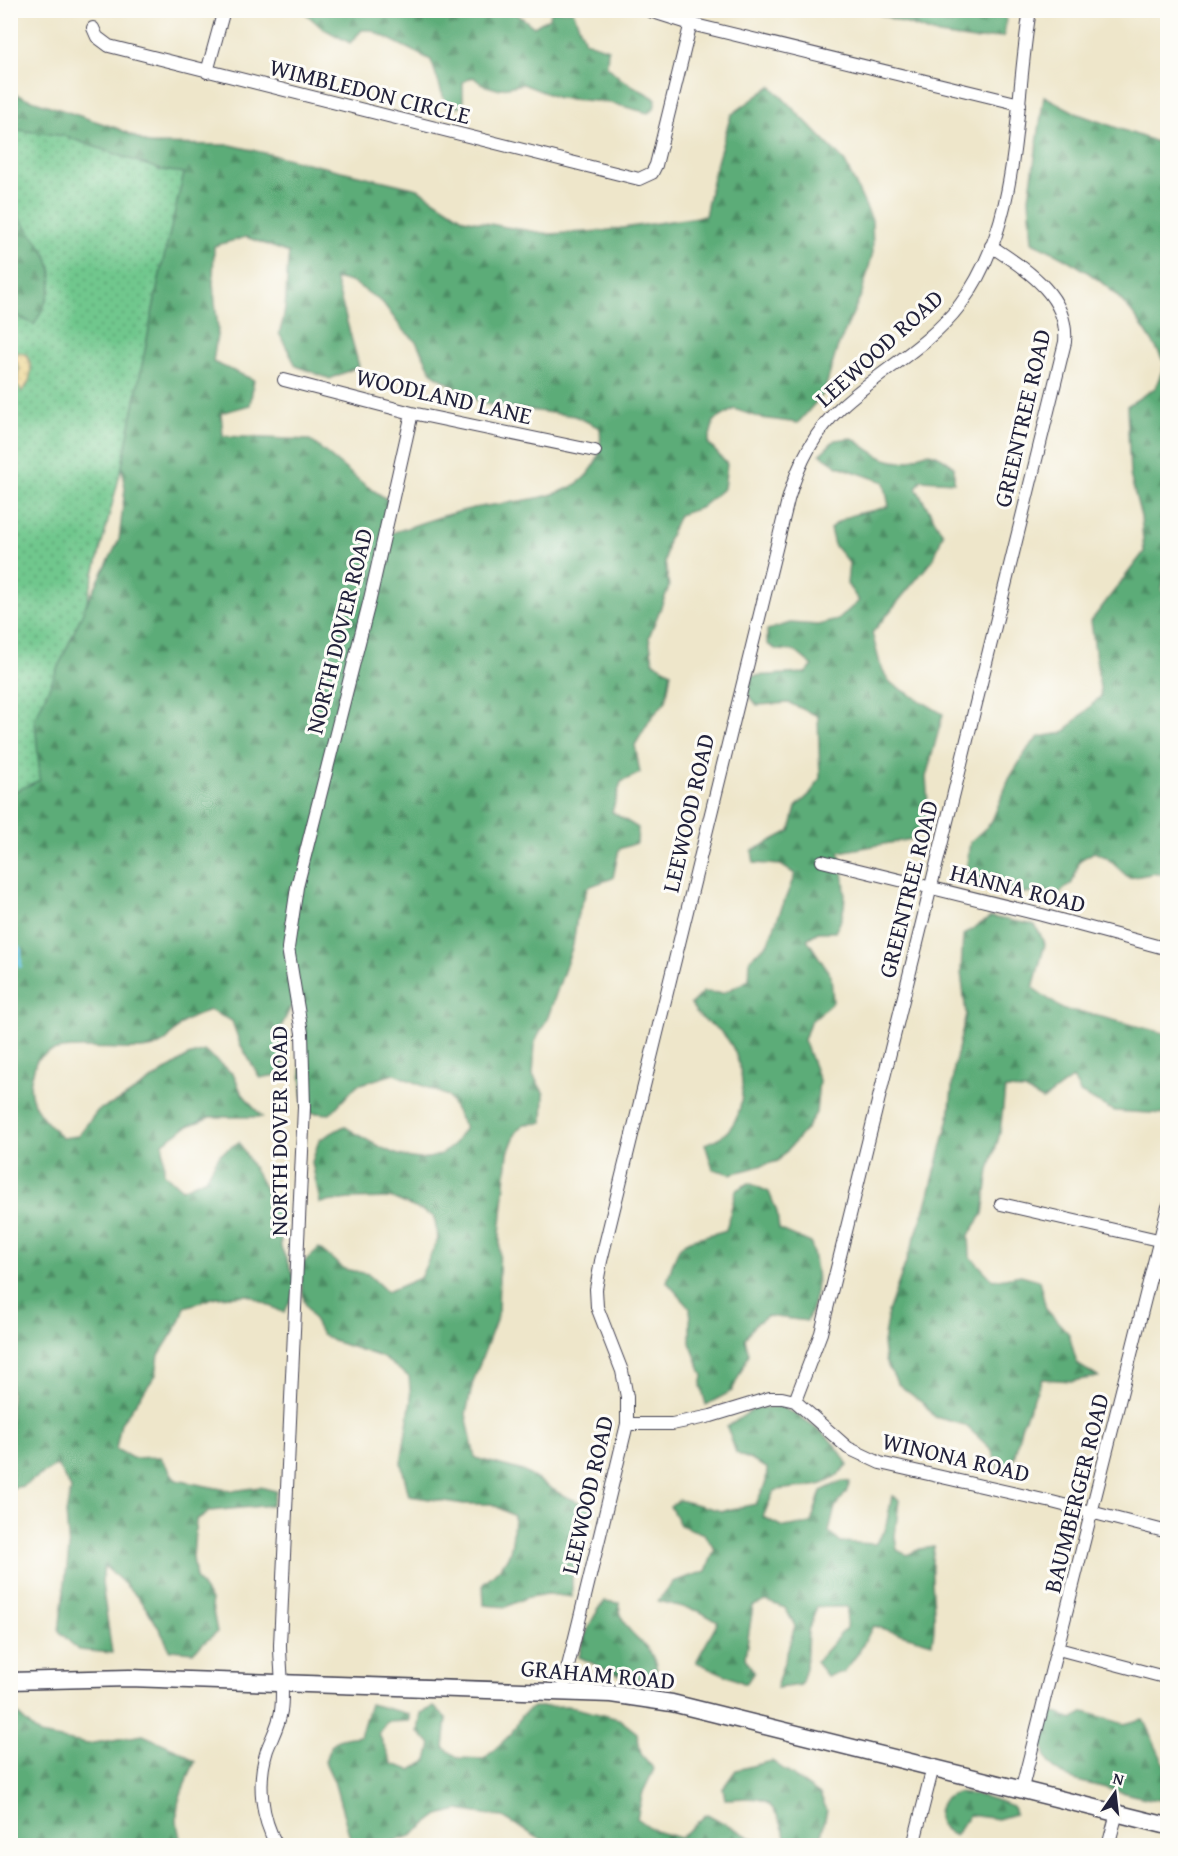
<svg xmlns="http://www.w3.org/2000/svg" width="1178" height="1856" font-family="'Gentium Book Plus',serif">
	<defs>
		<pattern id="grass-dots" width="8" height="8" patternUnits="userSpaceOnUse" patternTransform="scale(1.5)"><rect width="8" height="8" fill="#70c78d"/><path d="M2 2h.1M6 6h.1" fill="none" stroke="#5ca174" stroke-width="1.8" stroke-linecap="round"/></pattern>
		<pattern id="forest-firs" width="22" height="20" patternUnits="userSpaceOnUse" patternTransform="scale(1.5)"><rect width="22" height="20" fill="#5cac78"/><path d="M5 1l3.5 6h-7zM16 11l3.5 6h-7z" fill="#4c8c64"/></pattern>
		<pattern id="sand-dots" width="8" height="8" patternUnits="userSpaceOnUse" patternTransform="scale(1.5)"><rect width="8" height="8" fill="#eeda9e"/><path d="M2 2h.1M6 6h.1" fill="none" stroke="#ccbb89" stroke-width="1.8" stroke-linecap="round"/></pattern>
	</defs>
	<rect width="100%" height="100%" fill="#fdfcf7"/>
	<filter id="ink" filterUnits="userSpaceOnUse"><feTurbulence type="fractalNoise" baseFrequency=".0167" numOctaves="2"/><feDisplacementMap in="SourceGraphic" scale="12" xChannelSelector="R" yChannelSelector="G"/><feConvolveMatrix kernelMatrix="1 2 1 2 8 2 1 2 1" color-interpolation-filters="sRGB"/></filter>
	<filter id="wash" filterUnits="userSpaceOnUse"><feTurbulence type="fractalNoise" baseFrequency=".008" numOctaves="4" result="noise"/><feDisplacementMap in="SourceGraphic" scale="24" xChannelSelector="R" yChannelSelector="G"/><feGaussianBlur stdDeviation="1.35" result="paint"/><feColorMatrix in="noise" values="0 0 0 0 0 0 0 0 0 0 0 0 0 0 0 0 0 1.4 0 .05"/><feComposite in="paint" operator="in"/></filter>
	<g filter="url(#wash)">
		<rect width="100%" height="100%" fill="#eee6ca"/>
		<!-- grass -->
		<path fill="url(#grass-dots)" stroke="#497464" stroke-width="1.5" d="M10 110 201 162 11 894Z"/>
		<!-- forest -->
		<path fill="url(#forest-firs)" stroke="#3f675a" stroke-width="1.5" fill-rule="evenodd" d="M303 11H419L424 18 469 19 481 11H513L534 27 549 18 552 11H573L585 41 608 49 607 66 621 79 656 99 654 109 648 113 607 102 558 98 523 84 497 89 483 85 473 77 463 82V106L447 108 431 60 371 30H362L350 43 322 28Z
			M870 11 1007 10V11L1004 36 974 40 939 35Z
			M771 86 845 162 872 220 873 252 862 293 837 349 824 393 798 423 761 418 734 409 714 421 708 443 727 464 724 488 700 508 679 515 668 540 665 562 669 587 649 637 653 662 671 672 666 701 651 718 635 745 640 773 621 782 612 812 638 828 637 843 619 849 613 878 588 887 577 917 573 945 548 1017 535 1042 533 1075 544 1094 543 1123 524 1124 516 1133 508 1153 500 1234 498 1315 473 1382 466 1414 475 1458 523 1471 562 1495 591 1507 583 1546 572 1577V1597L547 1594 525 1598 506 1607 484 1605 483 1583C512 1561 512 1552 514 1516L492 1504H464L409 1496 401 1463 411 1400 409 1377 382 1357 333 1341 321 1333 304 1301 299 1267 319 1248 344 1269 368 1274 387 1292 420 1278 438 1239 434 1216 392 1198 349 1199 320 1203 312 1162 319 1140 344 1126C373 1144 419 1176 451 1147 456 1142 460 1134 465 1128L448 1096 394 1074 357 1085 330 1114 304 1112 296 997 281 1027 284 1057 282 1074 260 1078 240 1044 232 1021 209 1010C201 1014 191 1017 184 1022 173 1029 171 1041 157 1046 128 1057 53 1035 36 1062 34 1066 34 1072 32 1075 24 1102 45 1121 62 1138L78 1136 98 1110 119 1101 188 1056 204 1051 234 1075 241 1092 262 1117H210L186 1127 163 1143 164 1173 182 1189 206 1178 220 1154 239 1142 280 1216 281 1247 298 1287 284 1313 249 1295 216 1297 185 1307 181 1320 159 1355 156 1375 121 1423 116 1449 132 1458 160 1457 176 1480 232 1491 260 1487 276 1491 272 1505 210 1511 196 1520 193 1557 196 1578 211 1600 217 1632 193 1652 170 1650C151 1610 138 1594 104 1566L102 1583 112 1653 78 1650 59 1631 69 1550 66 1513 71 1489 57 1465 23 1486 11 1488V793L40 780 35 719 86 605 119 540 125 488 122 466 160 274 184 173 161 170 64 136 11 129V93L119 129 149 144 231 145 418 189 464 219 506 227 550 234 602 231 705 216 714 172 731 115ZM246 237 289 253C285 279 289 308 279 333L296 366 330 379 359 366 335 278 354 283 383 303 403 330 415 340 433 374 483 404 575 416 600 428C608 502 526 498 474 508 444 514 414 526 385 535L388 500 365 485 310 440 223 436 221 413 250 405 254 380 213 362 218 329 213 283 214 246Z
			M1044 96 1078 114 1168 146V559L1162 589 1168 605 1167 876 1156 873 1129 878 1106 857 1094 852 1080 860 1072 883 1058 894C1021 893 997 894 966 871L970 842 991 823 1009 779 1029 747 1039 737 1063 733 1101 696 1091 621 1144 552 1141 517 1130 475 1127 406 1155 388 1165 364C1131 299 1098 272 1032 242L1029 198Z
			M10 203C42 256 72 260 34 325L11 312Z
			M852 438C863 445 876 457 889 460 922 470 916 435 954 467V482L921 480 916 488 943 534 934 558 872 633 880 664 889 682 943 714 926 777 929 818 912 839 839 852C845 877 850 909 835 932H818L807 939 831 976 833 1002 810 1022 804 1040 819 1080 816 1113 806 1129 778 1161 731 1174 713 1169 705 1144C711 1142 717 1139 722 1136 751 1115 746 1059 724 1035 712 1021 702 1025 691 1004L703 992 723 993 749 980 750 959 768 943 795 874 781 865 754 863 752 851 790 831 796 807 811 793 820 778 818 716 789 703 757 705 748 694 751 676 805 673 813 666 795 651 777 650 767 644V630L790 623 818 625 837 620 859 601 847 584 849 563 834 545 830 529C849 510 864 515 889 506L884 482 838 466 820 454 835 440Z
			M991 917 1035 925 1045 944 1033 988 1064 1010 1082 1012 1168 1034 1167 1114 1114 1111 1080 1093 1073 1078 1043 1100 1025 1090 1005 1089 1000 1133 989 1170 983 1214 969 1235 970 1256 993 1280 1021 1275 1039 1280 1046 1309 1069 1334 1077 1364 1098 1377 1072 1381 1042 1379 1021 1427 1014 1459 1001 1473 991 1449 965 1425 935 1417 925 1405 898 1384 885 1361 883 1343 888 1312 926 1206 949 1118 954 1067 966 1014 961 972 963 935Z
			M749 1183 769 1192 777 1212 779 1229 811 1243C818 1277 821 1289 807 1321L767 1316 754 1325 745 1339 749 1354 732 1391 706 1405 701 1386 703 1376 690 1343V1308L667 1282C681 1232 682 1244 726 1230L736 1190Z
			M781 1407C810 1421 833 1436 848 1465 821 1495 808 1483 774 1491L763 1517 783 1527 811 1523 821 1491 842 1481 850 1482 846 1493 835 1507 829 1532 840 1542 875 1544 885 1531 892 1496 899 1500 895 1536 897 1550 907 1555 920 1549 934 1547C927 1579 939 1611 932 1643L873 1626 859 1652 844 1672 827 1676 816 1662 846 1628 847 1607H817L808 1631 806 1668 801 1685 776 1688 795 1626 785 1608 766 1601 753 1606 745 1658 754 1672 746 1684 696 1662 718 1622 699 1611 658 1601 673 1582 706 1571 715 1549 704 1534 680 1525 670 1506 679 1500 722 1511 756 1504 766 1482 767 1468 736 1453 727 1427 755 1408Z
			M605 1601 619 1603C621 1639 653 1638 657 1671 639 1693 599 1665 579 1657 583 1637 592 1617 605 1601Z
			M370 1704 409 1714V1721L387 1722 379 1734 392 1764 411 1770 427 1761 431 1744 418 1732 421 1713 434 1707 447 1719 444 1748 459 1758 484 1759 511 1734 521 1716 533 1707 567 1706 619 1719 637 1733 641 1754 654 1769 643 1792 637 1818 655 1831 680 1838 707 1814 751 1838 781 1845H565L538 1838 503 1817 458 1810 439 1815 411 1836 391 1842 390 1845H352L334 1781 325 1762C331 1738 337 1739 360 1736Z
			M11 1711 15 1712 40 1735 88 1744 143 1735 180 1751 195 1762C181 1792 171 1808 181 1841L223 1845H11Z
			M1050 1711 1073 1719 1085 1712 1124 1724 1143 1719 1166 1768 1160 1800C1143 1799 1126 1793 1109 1789 1096 1785 1081 1783 1069 1778 1041 1767 1036 1735 1050 1711Z
			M772 1761 820 1795 827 1810 819 1845H785C786 1830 776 1803 758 1799 748 1797 735 1799 725 1799L723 1788 736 1770Z
			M957 1793 983 1796 1013 1806 1015 1814 998 1819 969 1815 955 1836C931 1826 933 1800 957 1793Z"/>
		<!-- sand -->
		<path fill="url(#sand-dots)" stroke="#887e6c" stroke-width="1.5" d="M18 352 27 355C33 367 32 382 22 391L17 385 19 368 15 358Z"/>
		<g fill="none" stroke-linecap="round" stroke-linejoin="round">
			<!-- stream -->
			<path stroke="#62c3e0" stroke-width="4" d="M10 940 20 949V966"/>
		</g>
	</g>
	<g filter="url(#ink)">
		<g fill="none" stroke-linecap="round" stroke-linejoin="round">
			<defs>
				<path id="street" d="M647 10 691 24 1020 104
					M93 28 97 37 109 46 639 179 652 173 656 165 694 10
					M207 72 224 10
					M284 380 412 413 595 451
					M822 861 1042 915 1168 949
					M1001 1204 1167 1242
					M795 1401 821 1333 1065 342C1069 295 1025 269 991 246
					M627 1424H672L711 1416 770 1398H782L795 1401 848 1448 880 1463 1052 1502 1168 1532
					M1058 1649 1168 1678
					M562 1691 627 1424V1397L622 1371 597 1307 596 1289 601 1261 788 500C798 464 815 431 842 406 880 371 928 347 960 305 1023 221 1013 109 1030 10
					M1022 1788 1168 1207
					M277 1846C261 1817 257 1782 267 1750 272 1737 279 1725 281 1711 284 1690 280 1667 280 1645L304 1107 302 1033 288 948 297 887 370 599 412 413
					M913 1846 933 1767
					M1108 1846 1117 1813"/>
				<path id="secondary" d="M10 1681 129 1678 611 1694 672 1703 1168 1826"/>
			</defs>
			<!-- street casing -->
			<use href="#street" stroke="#413f50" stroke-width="14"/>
			<!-- secondary casing -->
			<use href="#secondary" stroke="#413f50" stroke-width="19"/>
			<!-- street -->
			<use href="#street" stroke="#fff" stroke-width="12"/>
			<!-- secondary -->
			<use href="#secondary" stroke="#fff" stroke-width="16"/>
		</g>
	</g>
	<g text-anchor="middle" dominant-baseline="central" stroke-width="6" stroke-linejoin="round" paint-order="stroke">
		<!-- street labels -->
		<g font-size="24" fill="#22223b" stroke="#fdfcf7">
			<text transform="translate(370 91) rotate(14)">WIMBLEDON CIRCLE</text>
			<text transform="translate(879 348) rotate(-42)">LEEWOOD ROAD</text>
			<text transform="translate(444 396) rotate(13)">WOODLAND LANE</text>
			<text transform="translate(1022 418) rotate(-77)">GREENTREE ROAD</text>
			<text transform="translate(339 631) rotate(-76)">NORTH DOVER ROAD</text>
			<text transform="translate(688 813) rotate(-77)">LEEWOOD ROAD</text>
			<text transform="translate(1018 888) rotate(14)">HANNA ROAD</text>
			<text transform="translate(908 889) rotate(-76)">GREENTREE ROAD</text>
			<text transform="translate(278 1131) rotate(-90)">NORTH DOVER ROAD</text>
			<text transform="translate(956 1457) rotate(13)">WINONA ROAD</text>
			<text transform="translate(1076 1493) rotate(-76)">BAUMBERGER ROAD</text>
			<text transform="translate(587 1495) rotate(-77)">LEEWOOD ROAD</text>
			<text transform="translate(598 1674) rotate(5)">GRAHAM ROAD</text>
		</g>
	</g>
	<!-- margin -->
	<rect width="1178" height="1856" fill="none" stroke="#fdfcf7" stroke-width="36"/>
	<!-- north arrow -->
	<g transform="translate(1115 1793) rotate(14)" stroke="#fdfcf7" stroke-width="4.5" paint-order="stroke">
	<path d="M0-4.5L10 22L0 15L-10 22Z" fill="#22223b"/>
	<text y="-9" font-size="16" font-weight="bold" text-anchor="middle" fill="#22223b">N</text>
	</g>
</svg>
